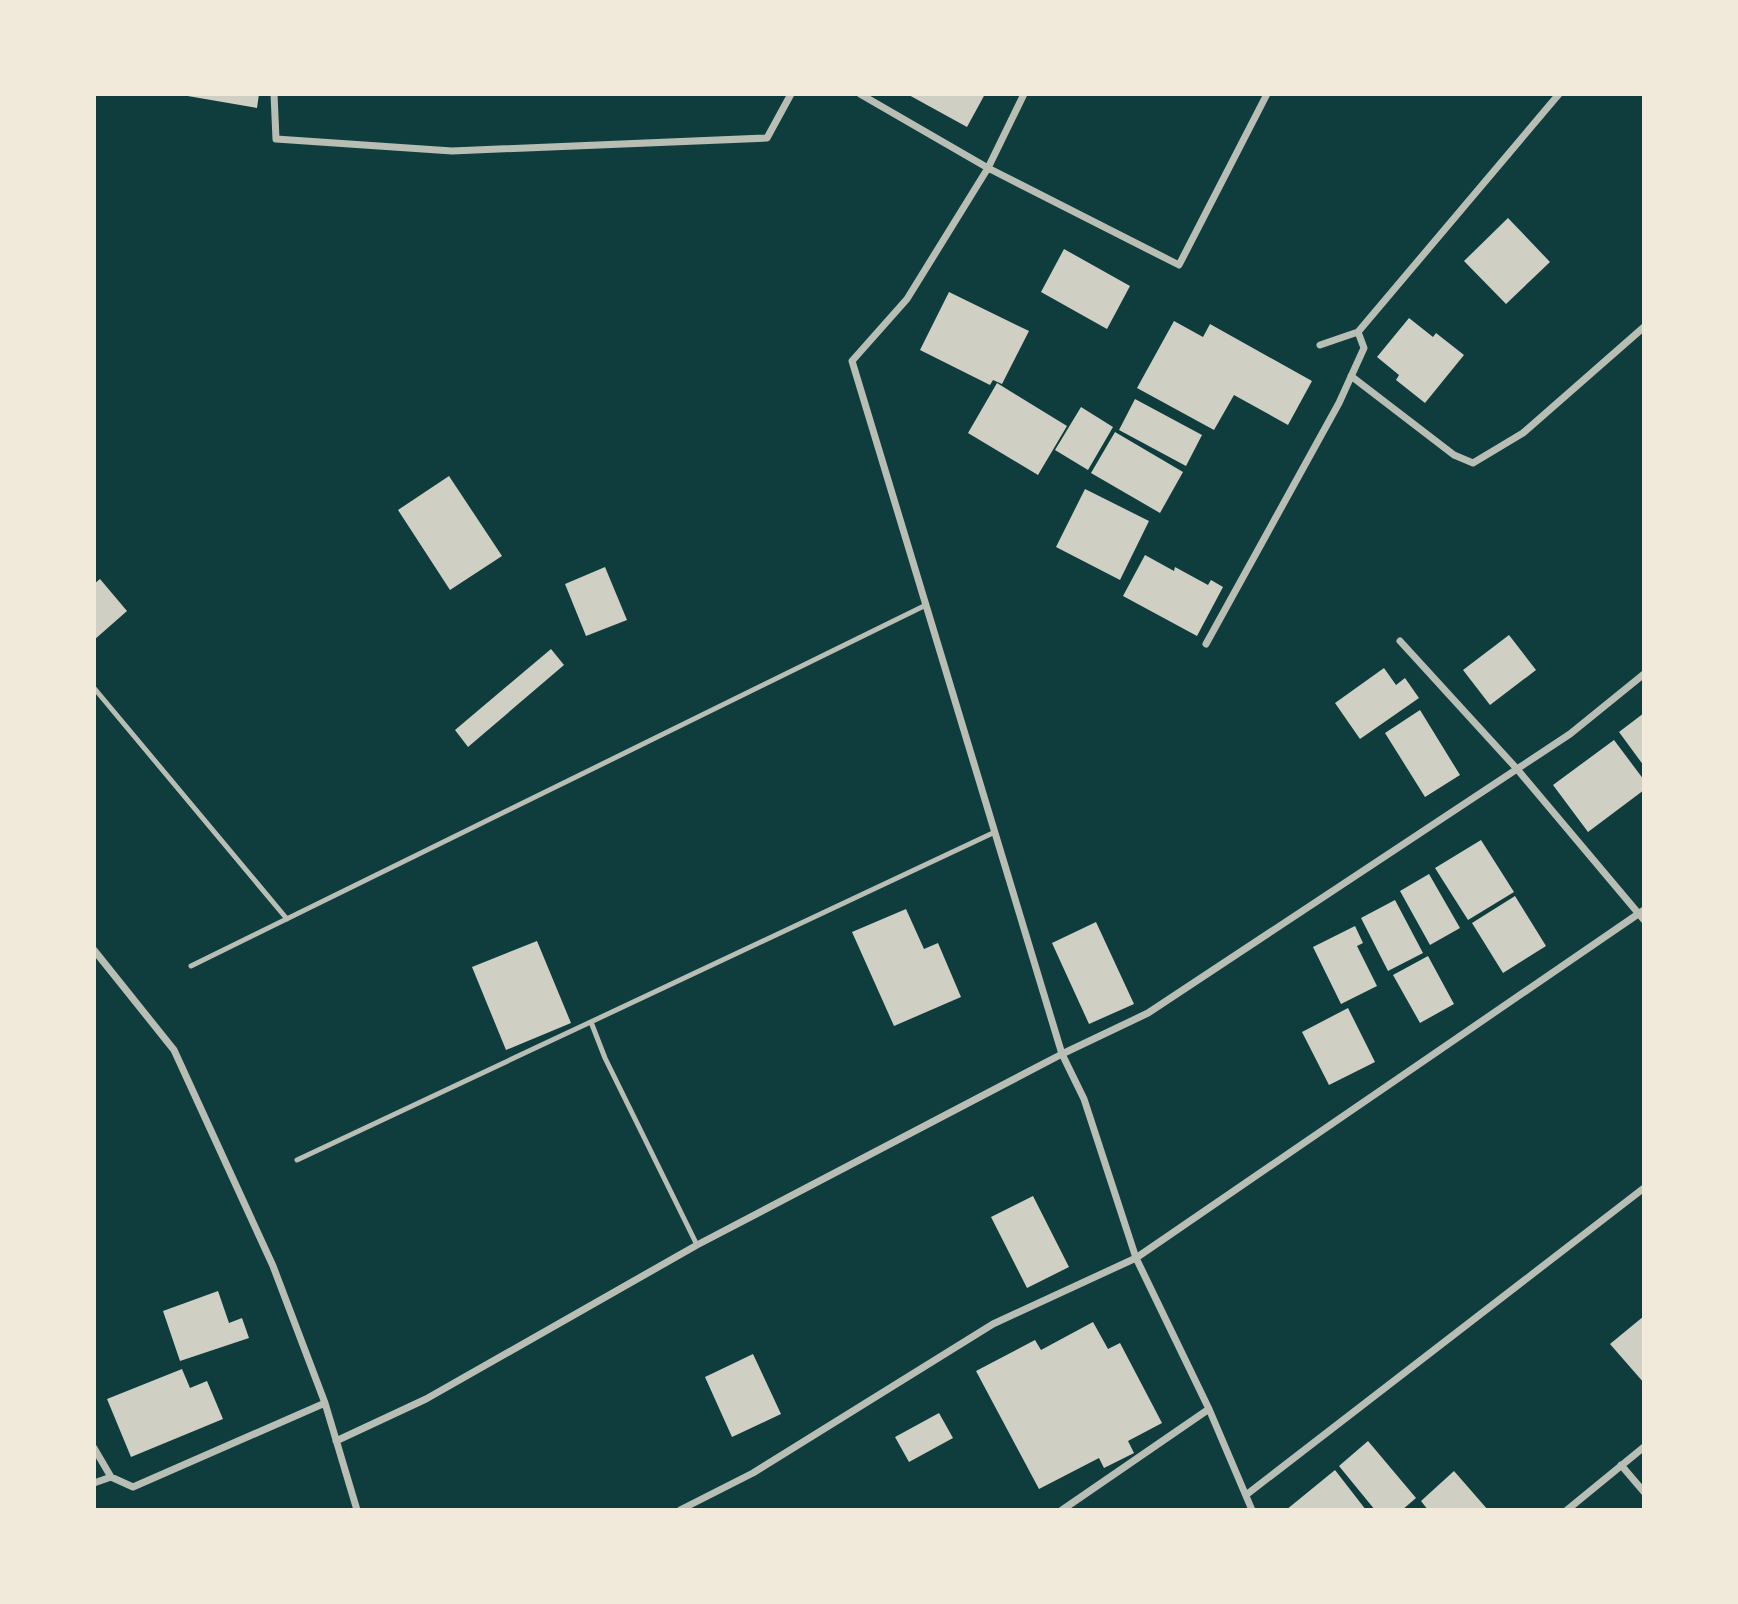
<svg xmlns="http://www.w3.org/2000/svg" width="1738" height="1604" font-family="Helvetica,sans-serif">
	<rect width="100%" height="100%" fill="#0f3d3e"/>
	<!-- building -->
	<path fill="#cfcfc3" d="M176 94H259L257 108Z
		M907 94H985L967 127Z
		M1508 218 1550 262 1506 304 1464 261Z
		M1064 249 1130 286 1107 329 1041 292Z
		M949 292 1029 331 1002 384 993 380 990 385 920 350Z
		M1409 318 1433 337 1436 333 1464 355 1425 403 1396 380 1399 375 1377 357Z
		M1174 321 1203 337 1210 324 1312 381 1288 425 1234 395 1214 430 1137 388Z
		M997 383 1067 426 1038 475 968 433Z
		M1135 399 1202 435 1186 466 1119 430Z
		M1081 407 1113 427 1088 470 1055 450Z
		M1115 432 1183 472 1160 513 1091 473Z
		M449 476 502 556 450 590 398 510Z
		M1085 489 1149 521 1120 580 1056 547Z
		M1145 555 1174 571 1175 567 1208 585 1211 580 1223 587 1197 636 1123 596Z
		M605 567 627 620 586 636 565 584Z
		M100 579 127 611 94 640V584Z
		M1509 635 1536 670 1490 705 1463 670Z
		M551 649 564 665 468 747 455 730Z
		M1384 668 1396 685 1405 678 1419 698 1360 739 1335 703Z
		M1420 710 1460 775 1425 797 1385 733Z
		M1644 713V766L1619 732Z
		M1614 740 1644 780V790L1588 832 1553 785Z
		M1481 840 1514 892 1468 920 1435 868Z
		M1429 874 1460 928 1430 945 1400 891Z
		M1515 896 1546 946 1503 973 1472 923Z
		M1395 900 1423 953 1388 971 1361 918Z
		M906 909 924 949 938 943 961 997 894 1026 852 932Z
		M1096 922 1134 1004 1089 1024 1052 943Z
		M1355 926 1363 943 1357 946 1377 986 1341 1004 1313 947Z
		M537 941 571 1023 506 1050 472 967Z
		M1428 956 1454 1004 1420 1023 1393 975Z
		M1348 1008 1375 1062 1329 1085 1302 1032Z
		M1033 1196 1069 1267 1027 1288 991 1217Z
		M218 1291 229 1323 242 1318 249 1338 180 1361 163 1311Z
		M1644 1316V1383L1610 1344Z
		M1093 1322 1108 1349 1120 1343 1162 1423 1128 1441 1134 1453 1104 1468 1099 1458 1039 1489 976 1371 1035 1340 1041 1350Z
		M753 1354 781 1414 732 1437 705 1377Z
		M182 1369 190 1388 207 1381 223 1419 131 1457 107 1399Z
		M939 1413 953 1438 909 1462 895 1437Z
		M1368 1441 1416 1498 1402 1510H1375L1339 1466Z
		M1335 1470 1366 1510H1286Z
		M1454 1471 1488 1510H1428L1421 1501Z"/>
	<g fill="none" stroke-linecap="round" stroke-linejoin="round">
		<!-- service -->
		<path stroke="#b8beb3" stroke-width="5" d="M94 688 287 919
			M191 966 926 605
			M591 1022 605 1058 697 1245
			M297 1160 995 832"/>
		<!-- minor -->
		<path stroke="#b8beb3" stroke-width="7" d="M274 94 276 139 452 151 767 138 791 94
			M860 94 988 168 1179 265 1267 94
			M1024 94 988 168 907 299 852 361 1062 1054 1084 1099 1136 1258 1209 1409 1252 1510
			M1320 345 1358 332 1559 94
			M1351 376 1454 455 1473 463 1523 433 1644 327
			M1400 641 1517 769 1644 920
			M1206 644 1339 403 1364 348 1358 332
			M94 950 174 1050 273 1266 325 1403 357 1510
			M336 1441 426 1399 697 1245 1062 1054 1148 1013 1570 734 1644 674
			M94 1448 111 1477 133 1487 325 1403
			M1621 1465 1644 1492
			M94 1483 111 1477
			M1246 1495 1644 1188
			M680 1510 753 1473 993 1324 1136 1258 1644 910
			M1062 1510 1209 1409
			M1567 1510 1644 1447"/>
	</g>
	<!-- border -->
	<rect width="1738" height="1604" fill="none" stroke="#f1e9da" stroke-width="192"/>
</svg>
